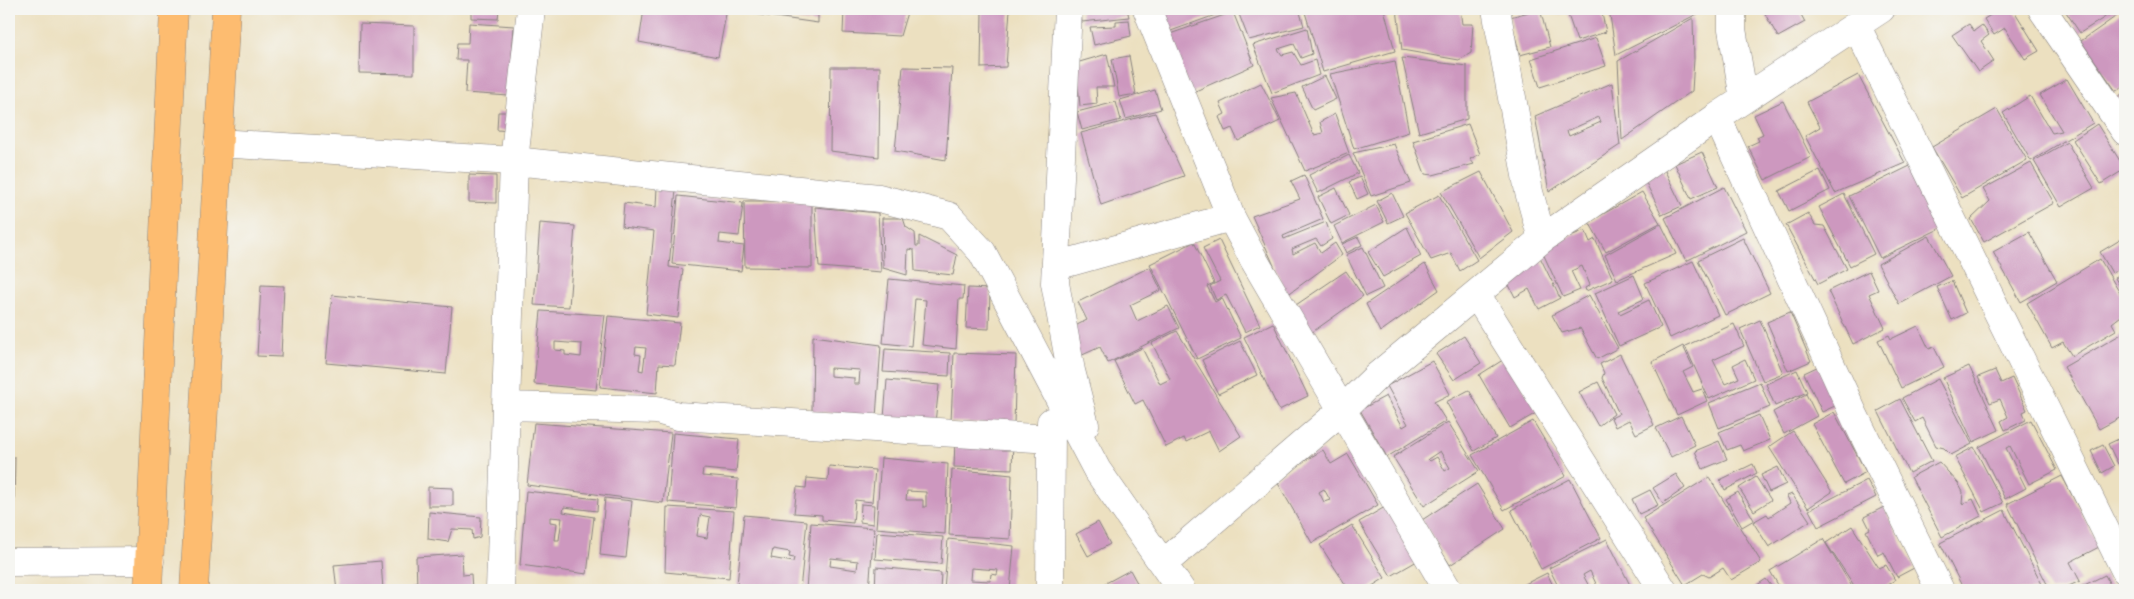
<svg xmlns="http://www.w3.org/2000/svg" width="2134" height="599" font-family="Mali,sans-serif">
	<rect width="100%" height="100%" fill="#f6f6f2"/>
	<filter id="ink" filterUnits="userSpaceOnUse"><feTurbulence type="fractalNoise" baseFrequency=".02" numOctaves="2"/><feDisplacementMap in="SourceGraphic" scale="10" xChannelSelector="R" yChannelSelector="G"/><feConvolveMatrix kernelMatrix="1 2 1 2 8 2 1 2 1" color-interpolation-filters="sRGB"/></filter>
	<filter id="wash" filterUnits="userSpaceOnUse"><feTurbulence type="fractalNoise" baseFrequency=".0096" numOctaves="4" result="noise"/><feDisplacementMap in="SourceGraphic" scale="20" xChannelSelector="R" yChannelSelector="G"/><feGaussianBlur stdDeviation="1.12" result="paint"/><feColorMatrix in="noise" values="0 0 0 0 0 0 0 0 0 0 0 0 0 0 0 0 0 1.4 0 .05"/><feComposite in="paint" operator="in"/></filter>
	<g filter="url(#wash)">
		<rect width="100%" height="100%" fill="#ece0c0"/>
		<g id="blocks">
			<!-- building -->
			<path fill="#cd98bf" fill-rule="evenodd" d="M471 9H499L498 19 471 18Z
				M644 9H727L718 57 639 42Z
				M754 9H818V23L754 14Z
				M844 9H908L900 36 843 33Z
				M971 9H1010L1006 67 981 68 982 11Z
				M1081 9H1127L1129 17 1082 22Z
				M1165 9H1232L1168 32 1157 11Z
				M1237 9H1299L1304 26 1249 40Z
				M1304 9H1384L1395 51 1323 72Z
				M1397 9H1460L1462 24H1473L1471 53 1459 60 1402 50Z
				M1540 9 1550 47 1520 55 1510 17Z
				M1556 9H1601L1606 32 1577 41 1567 12 1558 15Z
				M1609 9H1701V12L1616 55Z
				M1775 9H1798L1805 22 1778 37 1765 14Z
				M1991 9H2013L2039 51 2025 59 2005 28 1994 35 1984 19 1994 13Z
				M2064 9H2118L2080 33Z
				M2125 10V86L2116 91 2081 41Z
				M1233 12 1254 65 1191 93 1167 35Z
				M1693 18 1694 59 1692 91 1622 140 1618 61Z
				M1129 20 1131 36 1094 45 1090 27 1116 26V21Z
				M469 23 514 26 509 96 465 93 467 60H456L457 43H468Z
				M360 24 414 26V74L359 73Z
				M1969 24 1974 31 1982 25 1989 35 1981 41 1994 61 1978 72 1952 35Z
				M1307 28 1312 54 1301 58 1294 44 1278 49 1282 55 1293 52 1301 65 1315 60 1319 75 1272 93 1253 45Z
				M1596 38 1606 66 1540 87 1531 59Z
				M1107 54 1114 87H1096L1097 104 1080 106 1076 63Z
				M1129 56 1136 94 1119 97 1112 59Z
				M1402 58 1467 66V119L1419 133Z
				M1395 61 1409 132 1354 149 1330 74Z
				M831 67H880L879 157 830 151Z
				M903 67 952 68 946 160 895 151Z
				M1858 75 1905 163 1835 193 1805 136 1820 127 1807 102Z
				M1325 76 1336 99 1313 110 1302 87Z
				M2067 79 2093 123 2031 161 2003 113 2030 96 2052 133 2062 131 2040 95Z
				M1261 83 1280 121 1238 141 1232 128 1225 131 1219 117 1225 114 1220 103Z
				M1612 83 1620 145 1549 192 1535 116ZM1599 117 1601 122 1569 136 1567 131Z
				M1155 90 1161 109 1126 119 1120 100Z
				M2125 92V120L2113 100Z
				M1296 93 1314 135 1323 133 1320 122 1335 114 1349 153 1305 171 1271 98Z
				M1783 101 1811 157 1765 180 1748 146 1759 141 1757 137 1763 134 1754 115Z
				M1116 102 1121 120 1082 130 1077 112Z
				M1997 109 2027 160 1962 198 1932 147Z
				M498 112H515L513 131 497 130Z
				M1155 113 1184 176 1101 205 1081 133Z
				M1468 124 1480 154 1470 159 1474 164 1433 175 1425 174 1413 141Z
				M2097 124 2125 169 2101 184 2073 140Z
				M2067 142 2094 188 2061 207 2034 161Z
				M1394 144 1411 183 1371 196 1353 153Z
				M1702 152 1718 187 1691 199 1675 164Z
				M1349 155 1358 173 1318 193 1309 175Z
				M2031 163 2054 203 1984 242 1971 219 1990 201 1983 189Z
				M1910 166 1941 228 1880 258 1849 196Z
				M1663 167 1682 206 1662 215 1643 177Z
				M1820 170 1830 190 1789 211 1779 191Z
				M1481 172 1513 232 1479 258 1441 192Z
				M469 175 496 176V203L469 202Z
				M1304 175 1323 219 1283 236 1284 239 1326 222 1332 239 1321 246 1316 239 1292 249 1293 254 1315 243 1321 253 1335 243 1342 255 1287 295 1252 216 1300 199 1291 181Z
				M1360 177 1368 194 1357 199 1349 182Z
				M657 187 676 189 669 267 683 269 678 318 646 314 654 231 622 227 624 203 656 207Z
				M1724 187 1746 231 1686 261 1665 218Z
				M1336 188 1349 215 1331 224 1318 197Z
				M1642 192 1660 223 1606 252 1589 222Z
				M1392 193 1403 216 1388 223 1377 201Z
				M1844 194 1874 254 1850 266 1819 207Z
				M1439 195 1477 260 1460 271 1451 253 1431 260 1405 213Z
				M678 196 743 203 739 236 720 234 719 243 744 246 741 271 672 264Z
				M744 201H812V268L745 267Z
				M1376 205 1384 222 1342 243 1334 226Z
				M815 207 878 213 881 272 819 267Z
				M1808 213 1815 225 1824 226 1847 269 1818 284 1786 225Z
				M882 218H903L906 227 915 233 916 246H919V236L957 255 953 275 915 271 914 250 908 249 907 275 883 268Z
				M540 223 575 226 569 307 534 305Z
				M1661 224 1676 254 1617 280 1605 255Z
				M1407 227 1421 256 1383 277 1368 252Z
				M1585 230 1590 242 1595 239 1613 279 1586 291 1585 288 1590 285 1582 266 1571 271 1580 290 1563 297 1541 249Z
				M2029 232 2057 281 2021 302 1993 252Z
				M1929 236 1951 276 1899 304 1878 264Z
				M1358 237 1362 245 1346 253 1342 244Z
				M2125 237V266L2112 273 2100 252Z
				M1743 238 1770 293 1725 315 1698 260Z
				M1219 240 1260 325 1245 332 1226 295 1216 300 1210 286 1220 281 1203 248Z
				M1194 242 1214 283 1207 286 1215 302 1222 298 1241 338 1197 359 1150 264Z
				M1363 247 1383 288 1366 296 1346 255Z
				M1540 257 1560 298 1539 309 1529 289 1515 297 1504 275Z
				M2100 259 2125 302V313L2112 323 2116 330 2072 356 2063 342 2052 348 2027 303Z
				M1693 261 1718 315 1670 338 1645 283Z
				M1425 264 1439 290 1380 332 1366 304Z
				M1150 267 1161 290 1130 305 1137 321 1168 306 1179 328 1108 363 1100 347 1078 357 1065 331 1087 320 1078 302Z
				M1346 271 1363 296 1311 333 1293 307Z
				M1869 271 1878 290 1869 294 1885 328 1853 344 1828 291Z
				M2125 272V295L2115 278Z
				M1634 275 1644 299 1618 311 1620 314 1649 300 1661 327 1619 346 1595 293Z
				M889 279 964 286 963 299H959L956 349 922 345 926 300 915 299 911 346 883 343Z
				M1952 281 1966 313 1952 320 1937 287Z
				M261 285 284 286 281 357 257 356Z
				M968 288 990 289 989 329 966 328Z
				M332 295 452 307 446 374 326 363Z
				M1589 295 1618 348 1597 359 1580 328 1562 333 1552 315Z
				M541 311 605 315 596 390 534 384ZM555 342 582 344 581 357 565 355V351L555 350Z
				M1790 312 1811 361 1788 371 1767 322Z
				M608 316 680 323 675 365 659 364 657 393 600 387ZM636 347 646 348 643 371 639 370 641 355 635 354Z
				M1760 320 1783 373 1763 381 1740 329Z
				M1273 323 1308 396 1279 410 1244 337Z
				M1734 324 1744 346 1713 360 1725 384 1739 378 1733 365 1745 359 1754 379 1709 399 1685 346Z
				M1918 326 1929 349 1934 347 1944 367 1901 388 1878 340 1889 335 1891 339Z
				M1177 331 1241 436 1219 451 1209 431 1186 442 1184 438 1166 447 1143 400 1135 404 1114 361 1142 348 1160 384 1170 379 1152 343Z
				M2125 332V384L2124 386 2125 415 2099 429 2064 367Z
				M813 336 881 345 876 418 812 411ZM830 368 860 370 859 384H854V378L830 376Z
				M1464 336 1481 363 1454 380 1436 354Z
				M1240 341 1257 375 1218 394 1202 360Z
				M1683 346 1693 367 1683 372 1693 392 1702 389 1707 401 1677 415 1652 362Z
				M885 349 950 353 949 376 883 372Z
				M954 353 1016 355 1014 424 951 422Z
				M1620 354 1654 425 1636 434 1629 420 1615 427 1611 418 1619 414 1602 378 1604 373 1600 364Z
				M1506 358 1538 412 1510 428 1479 375Z
				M1432 361 1450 394 1434 402 1446 421 1387 457 1360 410 1386 396 1403 427 1408 424 1387 386Z
				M1819 366 1837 405 1822 412 1804 373Z
				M1969 366 1999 430 1973 442 1943 378Z
				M1797 370 1807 392 1775 406 1766 384Z
				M1995 370 2001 383 2012 378 2027 410 2023 412 2026 420 2005 430 2001 421 2008 417 2000 399 1990 403 1978 377Z
				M1938 379 1972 444 1951 455 1944 448 1936 446 1922 418 1915 422 1902 398Z
				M887 380 939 385 935 423 884 418Z
				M1598 382 1614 414 1598 426 1579 392Z
				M1760 382 1770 407 1719 428 1709 403Z
				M1469 390 1496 438 1474 451 1446 402Z
				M1806 394 1817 416 1784 434 1773 412Z
				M1900 399 1932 461 1909 473 1878 411Z
				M1834 412 1866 472 1844 484 1812 424Z
				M1759 415 1770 440 1743 451 1740 445 1727 450 1719 432Z
				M1681 416 1695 445 1671 457 1656 428Z
				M2031 420 2057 470 2029 484 2010 446 2006 448 2026 488 2005 499 1979 447Z
				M1533 421 1566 476 1504 510 1472 455Z
				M1448 422 1479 471 1424 506 1393 457ZM1440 451 1450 468 1445 471 1437 457 1430 461 1428 459Z
				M534 423 671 433 663 503 527 485Z
				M1793 431 1832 492 1808 508 1769 447Z
				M673 433 739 439 736 472 703 469 702 476 738 479 736 508 668 502Z
				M2125 436V461L2118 464 2108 444Z
				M955 439 1013 441 1012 469 954 467Z
				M1719 441 1727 459 1703 469 1695 451Z
				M2103 445 2114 466 2102 473 2091 451Z
				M1974 447 2003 503 1984 512 1955 457Z
				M1323 450 1331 464 1348 454 1378 505 1312 543 1275 478ZM1324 489 1330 500 1324 502 1319 492Z
				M9 457H15L14 509H9Z
				M881 458 948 464 945 534 876 528ZM907 491 926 492V507H923V500H906Z
				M1939 462 1958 483 1963 492 1962 504 1973 499 1981 516 1942 537 1911 477Z
				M1753 464 1757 473 1725 490 1720 480Z
				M829 466 875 470 872 502 855 500 853 523 822 520V515L794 513 797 487 806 488 807 478 828 480Z
				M1778 467 1786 484 1769 492 1761 475Z
				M952 469 1012 475 1010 539 949 535Z
				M1676 474 1685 488 1663 503 1653 488Z
				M2062 476 2099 547 2070 562 2080 581 2060 590H2050L2007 504Z
				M1709 477 1761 562 1731 580 1723 568 1709 577 1703 574 1685 585 1643 518Z
				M1756 477 1771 500 1754 511 1739 488Z
				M1570 479 1601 538 1541 569 1511 510Z
				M1867 480 1876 497 1818 527 1809 510Z
				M1477 484 1505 529 1450 565 1422 520Z
				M428 487 453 488V506H428Z
				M1650 490 1658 505 1639 514 1632 499Z
				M526 491 598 499 597 511 564 507 563 512 594 517 587 574 520 565ZM550 517 562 518 559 540H555L557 523 550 522Z
				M1738 492 1754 520 1742 527 1726 499Z
				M1792 494 1810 521 1769 547 1753 522 1767 514 1769 517 1790 503 1787 496Z
				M605 498 632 501 626 558 600 555Z
				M1392 503 1424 557 1391 576 1359 522Z
				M861 504 874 505 873 524 860 522Z
				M667 507 734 511 729 578 665 572ZM700 515 710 517 707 538 697 536Z
				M1884 507 1914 568 1897 577 1884 552 1878 555 1866 531 1870 529 1864 517Z
				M2004 510 2045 590H1964L1940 543Z
				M429 512 481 517 480 537 473 539 472 530 452 529 448 542 428 539Z
				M744 515 807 521 800 590 737 585ZM773 549 790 552 789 557 794 558 793 562 771 558Z
				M1098 522 1110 544 1088 556 1076 534Z
				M811 523 874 528 869 590H806ZM831 558 858 561 857 570 830 566Z
				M1352 525 1385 578 1366 590H1349L1320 545Z
				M1852 526 1879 568 1886 565 1895 580 1879 590H1857L1826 543Z
				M877 532 943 537 941 564 875 559Z
				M948 539 1014 546 1010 590H944ZM971 568 998 570 997 575 991 574 990 581 970 580Z
				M1607 539 1630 585 1620 590H1599L1590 571 1583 575 1591 590H1560L1549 568Z
				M1823 539 1854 590H1781L1770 571Z
				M462 554 463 575 471 574 472 590H413L412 587H417L416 557Z
				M381 561 383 590H337L334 565Z
				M876 567 941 573 940 590H875Z
				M1130 570 1141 590H1093Z
				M1547 573 1555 590H1518L1517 588Z
				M2105 575 2113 590H2074Z
				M1766 579 1774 590H1750Z"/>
		</g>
	</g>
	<g filter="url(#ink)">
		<use href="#blocks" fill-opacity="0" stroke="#87817e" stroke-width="1"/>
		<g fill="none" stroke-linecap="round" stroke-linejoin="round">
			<defs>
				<path id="minor" d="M1068 9 1055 283 1071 371 1085 425
					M1147 9 1231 217 1254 260 1448 590
					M1496 9 1529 192 1542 239
					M1732 9V29L1744 99
					M2042 9 2125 131
					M1856 25 2125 570
					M1717 117 1855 417 1940 590
					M218 143 514 161 879 198 949 216 982 252 1097 470 1181 590
					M1056 266 1231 217
					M1476 294 1663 590
					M507 406 657 410 678 416 1051 439
					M9 562 150 561
					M1163 564 1342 410 1376 377 1542 239 1717 117 1881 9
					M500 590 514 161 531 9
					M1050 590 1051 422"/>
				<path id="highway" d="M148 590 174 9
					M194 590 226 9"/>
			</defs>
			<!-- minor casing -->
			<use href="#minor" stroke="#87817e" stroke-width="29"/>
			<!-- highway casing -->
			<use href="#highway" stroke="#87817e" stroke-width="29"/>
			<!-- minor -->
			<use href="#minor" stroke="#fff" stroke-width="28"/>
			<!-- highway -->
			<use href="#highway" stroke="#fdbc6f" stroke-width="28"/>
		</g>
	</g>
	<!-- margin -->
	<rect width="2134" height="599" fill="none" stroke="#f6f6f2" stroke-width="30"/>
</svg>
